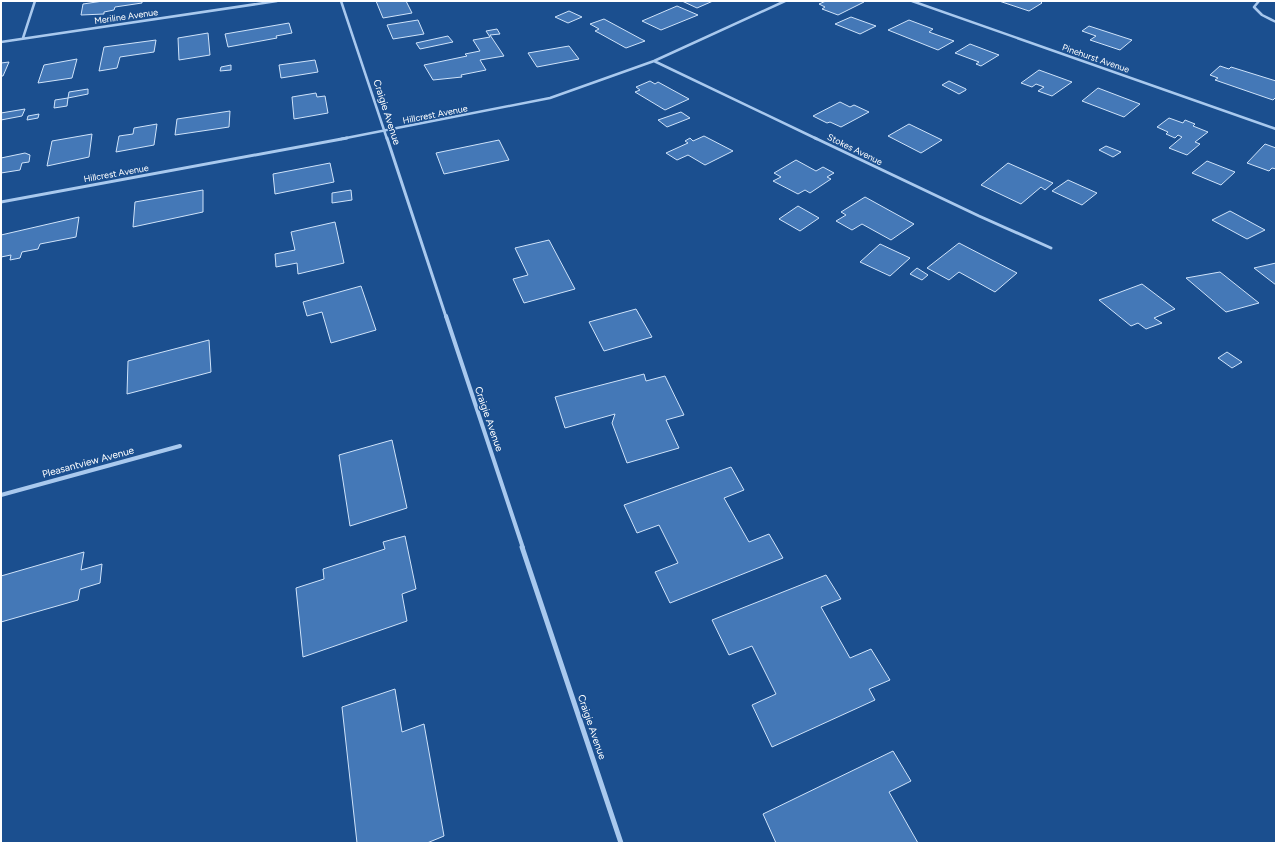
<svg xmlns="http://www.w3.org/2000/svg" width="1277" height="844" font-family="Figtree,sans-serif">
	<rect width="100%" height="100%" fill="#1b4f8f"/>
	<!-- building -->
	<path fill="#4478b7" stroke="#cfe3fa" d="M103 1H142V3L115 7 114 10 104 12V14L81 15 83 4Z
		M376 1H406L412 13 383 18Z
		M682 1H713L697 8Z
		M826 1H863L864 2 838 15 822 9 825 7 819 4Z
		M999 1H1040L1042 3 1029 11Z
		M677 6 698 15 661 30 642 21Z
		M569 11 582 17 568 23 555 17Z
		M851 17 876 26 860 34 835 24Z
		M604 19 641 39 645 41 626 48 599 33 595 31 599 29 590 24Z
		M418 20 424 34 393 39 387 25Z
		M909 20 933 29 929 32 954 41 938 50 888 30Z
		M289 23 292 33 276 36 277 38 228 47 225 34Z
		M1089 26 1132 40 1120 50 1090 40 1096 36 1082 31Z
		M497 29 500 34 490 35 504 56 480 60 486 70 461 75 462 77 433 80 424 65 467 56 465 54 480 51 473 40 490 37 486 31Z
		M208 33 210 55 179 60 178 38Z
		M448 36 453 42 420 49 416 43Z
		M156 40 154 52 120 57 117 68 99 71 104 47Z
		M970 44 999 55 981 66 976 64 979 62 955 53Z
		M569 46 579 59 537 67 528 53Z
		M77 59 72 78 38 83 44 65Z
		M315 60 318 72 281 78 279 65Z
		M9 62 3 76H1V63Z
		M231 65V70L220 71 221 67Z
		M1220 66 1229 69 1231 67 1276 81V97L1273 100 1215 80 1218 78 1210 75Z
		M1039 70 1072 82 1052 96 1038 91 1044 87 1036 84 1032 87 1021 83Z
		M650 81 655 84 658 82 689 99 665 110 635 92 640 90 636 87Z
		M949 81 966 89V90L959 94 942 85Z
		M1098 88 1140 104 1124 117 1082 101Z
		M88 89V94L68 98 69 92Z
		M316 93 317 97 325 96 328 113 294 119 292 97Z
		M68 98 67 106 54 108 55 100Z
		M840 102 850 107 854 105 869 112 841 127 830 122 827 123 813 116Z
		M25 109 22 116 1 120V113Z
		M230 111 229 127 175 135 177 119Z
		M681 112 690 118 667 127 658 120Z
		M39 114 38 118 27 120 28 116Z
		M1169 118 1183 123 1185 120 1195 124 1193 126 1208 132 1195 142 1200 144 1187 155 1169 148 1182 137 1178 135 1175 138 1166 134 1168 132 1157 127Z
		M157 124 154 145 116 152 119 136 133 134 134 128Z
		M909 124 942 140 921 153 888 136Z
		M92 134 89 157 47 166 52 141Z
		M704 136 733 151 705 165 688 155 677 160 666 153 688 143 685 141 690 138 693 141Z
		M499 140 509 160 444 174 436 153Z
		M1265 144 1276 148V169L1272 168 1269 171 1247 163Z
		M1106 146 1121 152 1113 157 1099 150Z
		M25 153 30 155 29 162 22 163 20 170 1 173V158Z
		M796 160 816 171 823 167 834 173 827 177 831 179 810 193 805 190 798 194 773 181 781 177 774 173Z
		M1207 161 1235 172 1221 185 1192 173Z
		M330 163 334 182 275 194 273 174Z
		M1008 163 1053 183 1045 190 1041 187 1021 204 981 185Z
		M1068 180 1097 193 1082 205 1052 191Z
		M203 190V212L133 227 135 202Z
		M351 190 352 200 332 203V193Z
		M865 197 914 224 891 240 862 224 852 230 836 221 846 215 841 212Z
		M798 206 819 218 800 231 779 219Z
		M1230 211 1265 230 1247 239 1212 220Z
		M79 217 76 237 40 244 38 249 22 252 20 258 10 260 11 255 1 257V235Z
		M335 222 344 263 298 274 297 263 276 267 275 254 295 250 291 232Z
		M549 240 575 289 524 303 513 279 528 275 515 248Z
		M959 243 1017 273 995 292 959 272 949 280 927 268Z
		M880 244 910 258 890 276 860 262Z
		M1276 263V285L1254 268Z
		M917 268 928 275 922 280 910 274Z
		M1220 272 1259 303 1226 312 1186 278Z
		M1142 284 1175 309 1154 318 1162 323 1146 329 1138 323 1131 326 1099 300Z
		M361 286 376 330 331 343 322 312 307 316 303 302Z
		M636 309 652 337 604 351 589 322Z
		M209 340 211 372 127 394 128 361Z
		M1227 352 1242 362 1232 368 1218 358Z
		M644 374 646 381 665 376 684 415 666 420 679 448 627 463 612 423 615 414 565 428 555 397Z
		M392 440 407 508 350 526 339 455Z
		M731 467 744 490 724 498 749 542 769 534 783 558 670 603 655 572 678 563 659 525 637 533 624 505Z
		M405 536 416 589 402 594 407 621 303 657 296 588 324 579 323 569 385 549 383 542Z
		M84 552 81 570 102 564 100 583 80 589 78 600 1 622V576Z
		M826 575 841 599 821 607 850 658 871 649 890 680 869 689 875 700 772 747 752 705 776 694 752 646 729 655 712 620Z
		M395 689 402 732 424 724 444 836 427 843H357L342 707Z
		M893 751 911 781 889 792 918 843H776L763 814Z"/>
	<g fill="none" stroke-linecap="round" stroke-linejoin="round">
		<!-- minor-far3 -->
		<path stroke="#a9c9ee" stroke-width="2.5" d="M341 1 387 139
			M912 1 1276 129
			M1259 1 1254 7 1262 15 1276 22
			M23 38 35 1
			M1 42 277 1
			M654 61 817 139
			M341 139 550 98 654 61 785 1"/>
		<!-- minor-far2 -->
		<path stroke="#a9c9ee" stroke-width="3" d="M387 138 446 317
			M815 138 979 216 1051 248
			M1 202 347 138"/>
		<!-- minor-far1 -->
		<path stroke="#a9c9ee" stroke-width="4" d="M446 316 523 548
			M1 495 180 446"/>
		<!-- minor -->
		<path stroke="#a9c9ee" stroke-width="5" d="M522 547 621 843"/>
	</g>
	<g text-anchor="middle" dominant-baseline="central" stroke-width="3" stroke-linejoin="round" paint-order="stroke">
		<!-- far-street labels -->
		<g font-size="9" fill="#fff" stroke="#1b4f8f">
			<text transform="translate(126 16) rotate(-8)">Meriline Avenue</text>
			<text transform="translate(1096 58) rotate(19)">Pinehurst Avenue</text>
			<text transform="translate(435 114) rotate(-11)">Hillcrest Avenue</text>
			<text transform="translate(855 149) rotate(26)">Stokes Avenue</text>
			<text transform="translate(116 173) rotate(-10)">Hillcrest Avenue</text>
		</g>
		<!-- street labels -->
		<g font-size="10" fill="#fff" stroke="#1b4f8f">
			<text transform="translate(387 112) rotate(72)">Craigie Avenue</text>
			<text transform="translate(489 419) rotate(71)">Craigie Avenue</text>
			<text transform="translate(88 462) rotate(-15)">Pleasantview Avenue</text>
			<text transform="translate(592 727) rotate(71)">Craigie Avenue</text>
		</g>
	</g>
	<!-- border -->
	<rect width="1277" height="844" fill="none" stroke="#ffffff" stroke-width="4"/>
</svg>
